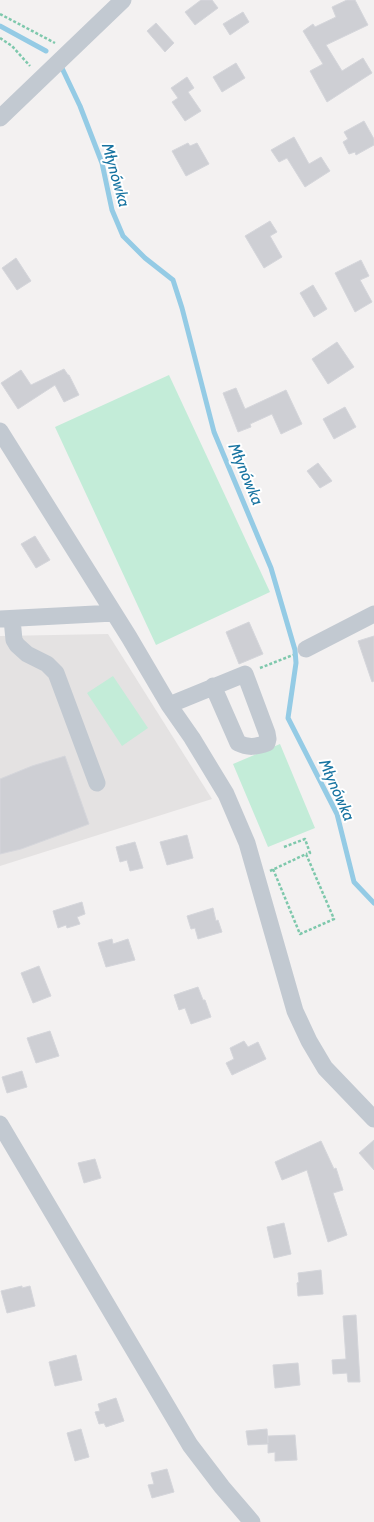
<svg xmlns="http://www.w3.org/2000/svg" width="374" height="1522" font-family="Cabin,sans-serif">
	<rect width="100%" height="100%" fill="#f3f1f1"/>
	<!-- education -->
	<path fill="#e4e2e2" d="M108 634 212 799 0 866V636Z"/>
	<!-- green -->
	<path fill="#c3ecd8" d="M169 375 270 592 156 645 55 427Z
		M113 676 148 728 122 746 87 693Z
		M280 744 315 828 268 847 233 764Z"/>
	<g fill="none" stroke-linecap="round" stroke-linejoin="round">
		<!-- stream -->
		<path stroke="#94cbe5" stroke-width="5" d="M0 26 46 51
			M61 66 80 106 102 163 112 210 123 236 145 258 173 280 182 308 214 432 271 568 295 650 296 663 288 718 337 814 354 882 374 903"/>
	</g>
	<!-- building -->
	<path fill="#cecfd4" stroke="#d5d6db" d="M201 0H212L218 8 195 25 185 12Z
		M347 0H355L368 25 326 45 342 71 363 58 372 73 327 102 310 71 323 64 303 31 313 24 315 27 336 17 332 7Z
		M243 12 249 22 230 35 223 24Z
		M156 23 174 43 165 52 147 31Z
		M236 63 245 78 222 92 213 77Z
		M187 77 194 88 188 92 201 111 185 121 172 102 178 98 171 88Z
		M364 121 374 139V145L356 155 355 152 349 154 343 142 348 139 344 132Z
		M294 137 309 164 321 157 330 171 305 187 287 158 279 162 271 150Z
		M188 143 190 146 197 143 209 164 186 176 172 151Z
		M270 221 277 232 270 236 282 257 264 268 245 236Z
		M16 258 31 281 17 290 2 268Z
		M361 260 369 276 360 280 372 302 355 312 335 273Z
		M313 285 327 309 314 317 300 293Z
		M337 342 354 367 328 384 312 359Z
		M64 369 68 375H69L79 395 64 402 55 385 18 409 1 383 21 370 31 385Z
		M236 388 245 409 286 390 302 424 281 434 272 414 250 424 251 427 238 432 223 393Z
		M345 407 356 427 334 439 323 419Z
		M318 463 332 481 320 488 307 471Z
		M35 536 50 560 36 568 21 544Z
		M249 622 263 654 239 664 226 632Z
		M374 636V681L372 682 358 641Z
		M65 756 89 824 21 849 0 854V779L32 766Z
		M187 835 193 858 167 865 160 842Z
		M135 842 143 868 130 871 127 860 120 862 116 847Z
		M82 902 85 914 77 917 80 924 67 928 66 925 58 928 53 911Z
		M213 908 216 921 218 920 222 932 198 939 195 928 191 929 187 916Z
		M112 939 113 944 128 939 135 960 106 967 98 943Z
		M39 966 51 996 33 1003 21 973Z
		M198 987 203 1000H205L211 1017 191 1024 185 1008 179 1010 174 995Z
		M50 1031 59 1056 36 1063 27 1038Z
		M244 1041 248 1047 258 1042 266 1059 232 1075 226 1063 234 1059 230 1048Z
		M22 1071 27 1087 7 1093 2 1077Z
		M374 1140V1170L359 1153Z
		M321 1141 334 1169 336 1168 343 1190 333 1193 347 1235 328 1242 307 1170 282 1180 275 1162Z
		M95 1159 101 1178 84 1183 78 1163Z
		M284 1223 291 1254 274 1258 267 1227Z
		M321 1270 323 1294 298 1296 297 1283 299 1282 298 1273Z
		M22 1286V1288L30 1286 35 1306 7 1313 1 1291Z
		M356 1315 360 1382H348L347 1373 333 1374 332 1360 346 1359 343 1316Z
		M76 1355 82 1380 55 1386 49 1362Z
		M298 1363 300 1385 275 1388 273 1365Z
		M116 1398 124 1421 106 1427 104 1423 99 1424 95 1412 100 1411 98 1404Z
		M81 1429 89 1457 75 1461 67 1433Z
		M267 1429 268 1443V1436L295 1435 297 1460 275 1461V1452L268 1453V1444L248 1445 246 1431Z
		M167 1469 174 1492 152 1498 148 1485 154 1484 151 1473Z"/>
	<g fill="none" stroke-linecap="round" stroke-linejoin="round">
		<!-- path -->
		<path stroke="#7ec8ac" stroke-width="2.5" stroke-dasharray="3 2" stroke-linecap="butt" d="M0 14 55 43
			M0 38 12 46 30 66
			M260 668 293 655
			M284 847 305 839 310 853 306 854
			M270 871 306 854 334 919 300 934 273 869"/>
		<!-- minor -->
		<path stroke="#c2c9d1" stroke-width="17" d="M0 118 123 0
			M0 431 129 637 169 705 192 738 226 794 247 843 295 1011 309 1041 325 1068 374 1119
			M0 619 114 613
			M12 619 14 640 17 645 27 654 47 664 56 673 97 783
			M306 649 374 614
			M169 705 245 674 267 733 268 739 267 743C256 747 248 748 238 743L213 686
			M0 1124 190 1445 222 1487 252 1522"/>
	</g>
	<g text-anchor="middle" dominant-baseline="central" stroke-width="4" stroke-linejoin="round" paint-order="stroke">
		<!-- water labels -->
		<g font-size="16" font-style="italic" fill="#1874a1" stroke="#fff">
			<text transform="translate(116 175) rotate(74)">Młynówka</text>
			<text transform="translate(246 474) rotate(67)">Młynówka</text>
			<text transform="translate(337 790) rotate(66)">Młynówka</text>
		</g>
	</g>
</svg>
